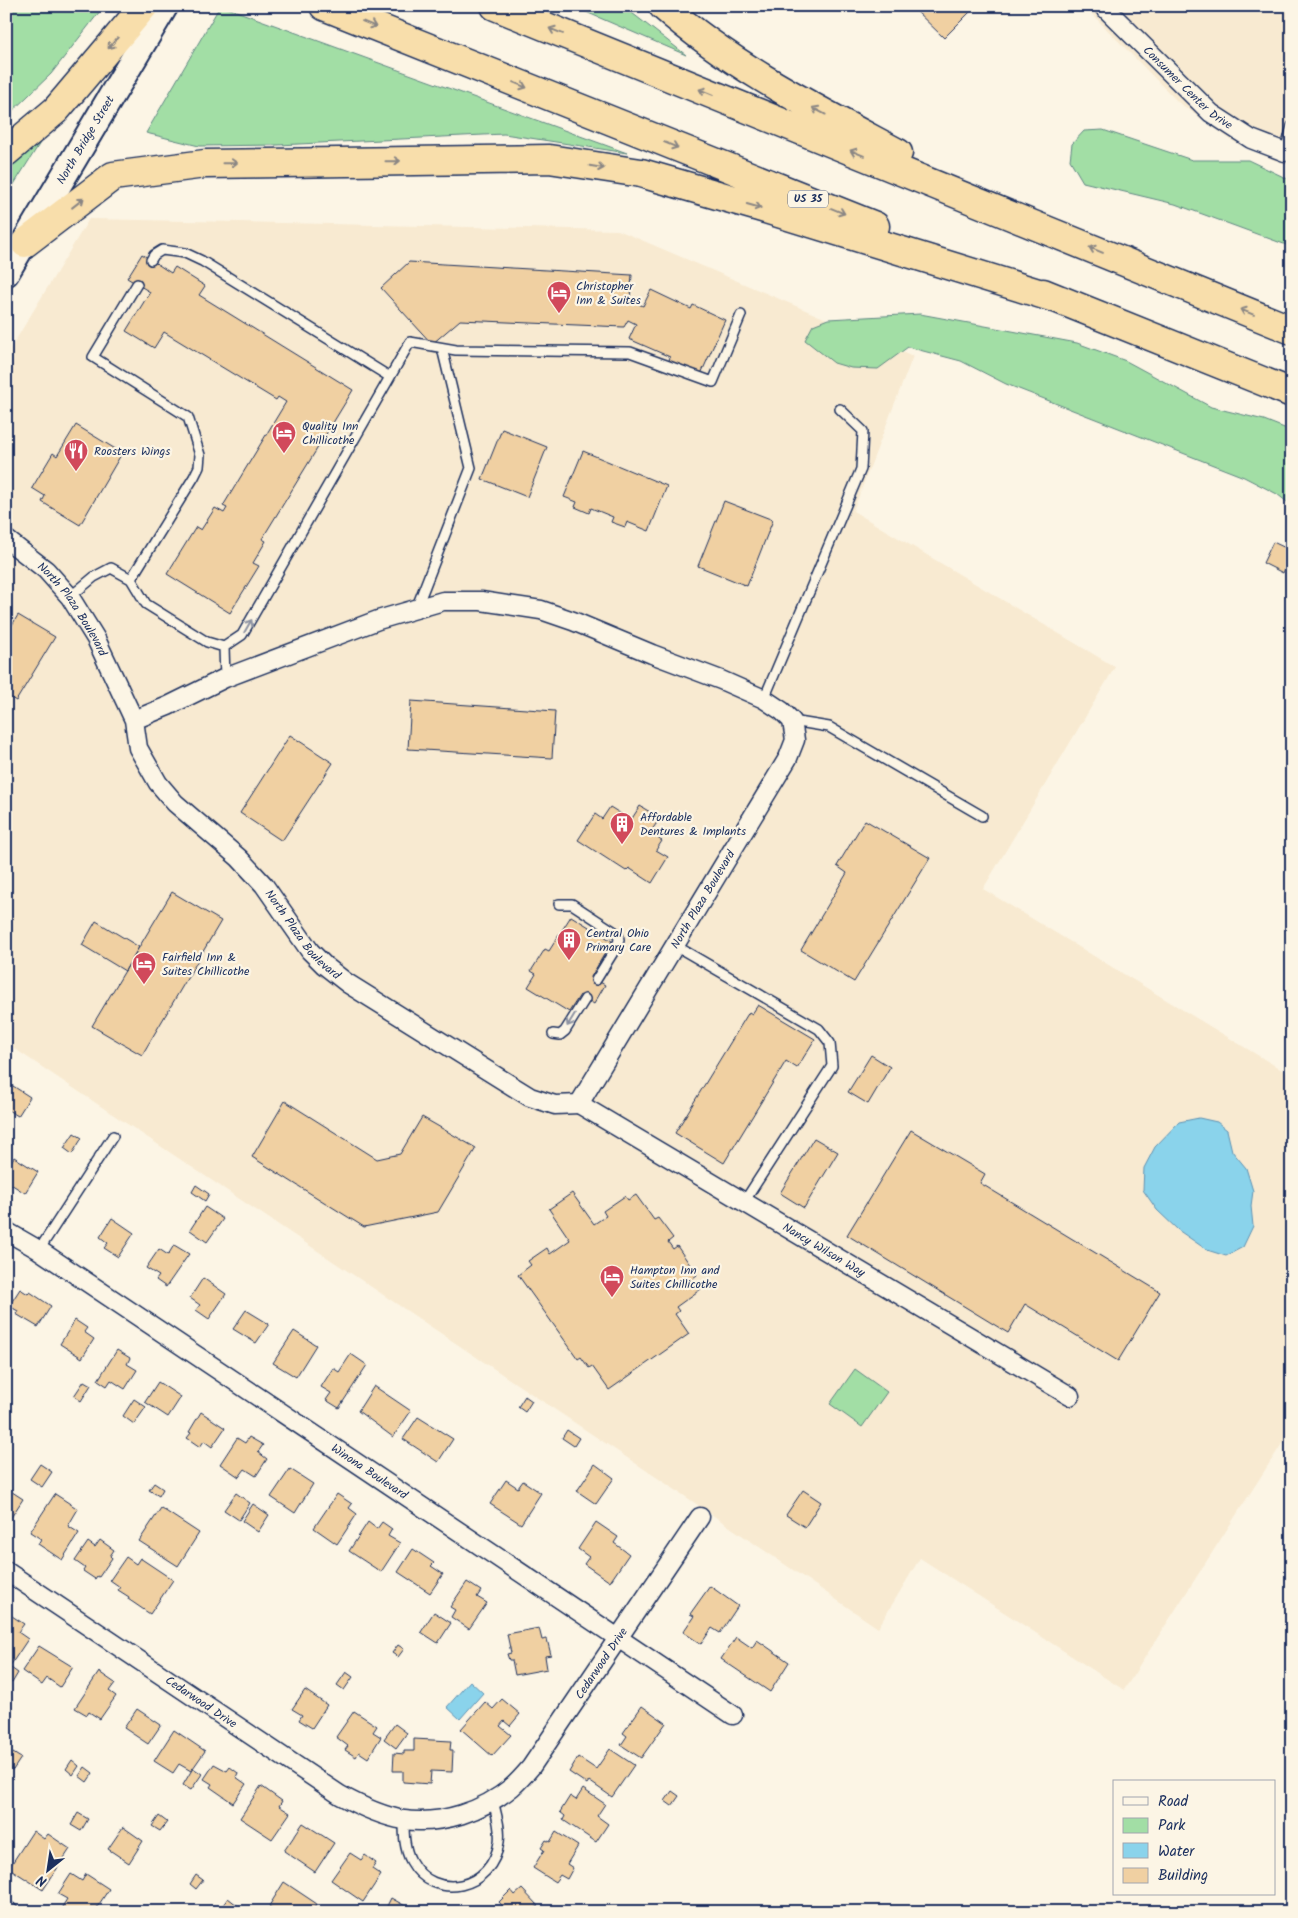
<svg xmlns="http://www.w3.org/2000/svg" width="1298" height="1918" font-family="Kalam,sans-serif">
	<rect width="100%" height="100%" fill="#fcf5e5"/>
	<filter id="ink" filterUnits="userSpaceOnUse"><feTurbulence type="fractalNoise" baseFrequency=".02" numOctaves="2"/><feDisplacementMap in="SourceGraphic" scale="10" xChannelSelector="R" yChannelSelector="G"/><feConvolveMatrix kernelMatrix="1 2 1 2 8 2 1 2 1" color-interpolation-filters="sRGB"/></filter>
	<g filter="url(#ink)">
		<!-- built -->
		<path fill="#f8ead1" d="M1084 6H1292V165L1274 160 1234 142 1178 102Z
			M89 219 618 230 913 356 853 511 1115 667 983 889 1292 1076V1428L1124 1690 920 1558 878 1628 692 1501 6 1043V356Z"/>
		<!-- green -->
		<path fill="#a2dea5" stroke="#5e8682" d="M6 6H104L51 74 6 117Z
			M220 6H222L627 153 504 134 278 145 199 146 146 133Z
			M572 6H623L686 55Z
			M1103 130 1192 160H1248L1292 181V247L1175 204 1083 182 1070 160 1072 144 1084 131Z
			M45 135 6 197V163Z
			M920 314 1077 343 1126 361 1211 407 1264 420 1292 431V506L1277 494 1244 477 1006 384 961 361 908 347 878 369 851 368 834 363 805 340 813 325 828 319Z
			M855 1369 887 1392 862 1427 830 1404Z"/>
		<!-- water -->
		<path fill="#8ad3eb" stroke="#5e91b3" d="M1199 1118 1217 1122 1227 1130 1232 1151 1246 1168 1253 1191 1251 1206 1253 1226 1243 1247 1226 1256 1207 1250 1178 1230 1157 1210 1143 1190 1144 1168 1155 1147 1179 1122Z
			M470 1681 483 1693 460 1719 447 1707Z"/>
		<!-- building -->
		<path fill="#f0d0a2" stroke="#1b2f5e" d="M911 6H976L944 38Z
			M142 254 171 273 175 267 205 286 199 295 353 390 262 539 266 541 253 563 259 566 230 613 167 574 196 527 201 530 215 508 224 513 227 508 223 506 286 402 278 397 276 400 164 332 154 348 126 331 150 292 127 278Z
			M409 262 632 275 630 300 643 306 651 290 691 309 693 305 725 320 701 374 669 361 670 357 629 339 636 324 628 320 624 327 460 320 432 344 381 288Z
			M76 425 122 453 80 525 42 502 45 496 32 488 53 453 57 456Z
			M502 429 547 447 527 497 482 479Z
			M583 451 667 486 649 531 627 522 625 527 611 522 613 517 591 508 589 513 575 507 577 502 564 497Z
			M724 501 773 520 747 586 698 566Z
			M1273 542 1292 551V555L1283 573 1263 563Z
			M18 615 55 637 16 701 6 695V635Z
			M411 701 555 711 552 758 408 749Z
			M290 735 333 763 282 841 240 813Z
			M640 806 660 818 650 833 662 841 656 850 668 857 652 883 629 868 626 871 578 840 595 814 602 819 610 807 631 820Z
			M865 820 930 858 854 982 801 950 847 873 837 866Z
			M172 892 221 921 142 1055 92 1026Z
			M571 916 612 941 591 977 605 985 594 1004 580 995 569 1012 528 987 536 974 531 971 545 949 549 951Z
			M96 921 139 947 125 971 82 945Z
			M758 1005 815 1039 797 1068 786 1061 724 1163 675 1133 749 1012 752 1014Z
			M871 1055 890 1067 868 1104 848 1092Z
			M13 1086 30 1097 18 1116 6 1109V1096Z
			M285 1101 377 1159 400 1154 422 1117 476 1148 438 1212 364 1227 252 1157Z
			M911 1130 985 1174 980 1183 1160 1292 1118 1361 1025 1304 1008 1333 847 1235Z
			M74 1133 82 1138 72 1154 64 1148Z
			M814 1138 838 1152 804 1208 780 1193Z
			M14 1157 38 1172 25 1193 6 1181V1170Z
			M196 1185 209 1194 205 1201 192 1192Z
			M572 1193 594 1224 606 1216 603 1211 625 1196 628 1200 636 1195 654 1220 658 1218 673 1238 668 1242 673 1249 677 1246 697 1275 693 1278 701 1289 676 1307 679 1311 675 1314 689 1334 609 1390 592 1366 589 1368 581 1357 578 1359 518 1275 531 1265 528 1261 547 1248 550 1254 570 1240 549 1209Z
			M205 1207 223 1219 207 1242 190 1230Z
			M112 1218 134 1233 118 1257 104 1248 108 1243 100 1237Z
			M174 1245 189 1254 166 1287 156 1280 159 1276 146 1268 159 1249 168 1255Z
			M203 1278 226 1294 209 1319 196 1310 200 1305 190 1298Z
			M20 1289 28 1294 30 1292 51 1306 38 1327 16 1314 18 1311 9 1306Z
			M246 1310 269 1324 256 1343 233 1329Z
			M75 1320 87 1328 84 1332 94 1339 82 1358 60 1344Z
			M294 1331 316 1345 296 1377 273 1363Z
			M117 1350 130 1358 127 1364 137 1370 125 1389 111 1380 107 1386 98 1380Z
			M351 1354 367 1365 339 1408 326 1400 331 1393 321 1387 333 1368 339 1372Z
			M84 1381 91 1385 81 1401 74 1396Z
			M158 1382 181 1397 168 1417 145 1402Z
			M374 1386 411 1411 393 1437 358 1411Z
			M525 1396 532 1401 525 1412 518 1407Z
			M134 1399 146 1407 134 1424 123 1416Z
			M201 1412 225 1428 212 1447 204 1441 200 1447 187 1438 191 1433 189 1432Z
			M418 1417 453 1439 438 1462 403 1439Z
			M567 1430 579 1438 574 1446 562 1438Z
			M249 1437 263 1445 258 1452 267 1459 256 1476 245 1469 239 1477 220 1464 237 1438 245 1443Z
			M40 1464 52 1472 42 1487 30 1479Z
			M595 1464 614 1478 596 1504 577 1491Z
			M290 1469 313 1484 295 1513 271 1497Z
			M506 1480 518 1488 523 1481 541 1493 521 1524 490 1504Z
			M154 1483 163 1489 159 1496 149 1490Z
			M6 1488 23 1499 10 1519 6 1517Z
			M803 1490 821 1502 805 1527 786 1515Z
			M236 1493 250 1503 239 1520 224 1510Z
			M55 1494 78 1509 68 1526 79 1533 62 1560 38 1544 41 1539 30 1532Z
			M337 1494 352 1504 349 1508 357 1514 337 1544 314 1528Z
			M253 1504 269 1515 258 1532 242 1521Z
			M161 1508 199 1533 178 1566 139 1541Z
			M368 1522 377 1529 382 1522 392 1529 388 1536 400 1543 381 1572 349 1551Z
			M596 1522 618 1537 614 1543 629 1554 610 1582 584 1564 589 1557 578 1549Z
			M100 1540 114 1550 110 1556 112 1558 99 1577 97 1576 95 1579 83 1571 85 1568 75 1561 88 1542 95 1547Z
			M413 1549 434 1563 431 1566 443 1574 430 1593 398 1572Z
			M126 1557 136 1564 140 1558 173 1580 150 1614 128 1599 129 1597 118 1590 120 1587 110 1580Z
			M467 1582 481 1591 477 1597 487 1603 469 1629 451 1617 455 1610 450 1607Z
			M710 1586 738 1606 720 1633 712 1628 701 1644 683 1632 694 1616 690 1614Z
			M6 1612 24 1624 18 1632 28 1639 6 1672Z
			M434 1612 451 1623 438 1643 421 1632Z
			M539 1628 542 1640 547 1639 551 1655 545 1656 547 1669 515 1675 512 1660H509L507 1654 511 1653 507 1634Z
			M736 1637 752 1648 757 1640 789 1662 770 1692 721 1659Z
			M398 1645 404 1649 398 1657 392 1653Z
			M39 1646 73 1667 60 1687 47 1678 42 1685 22 1671Z
			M11 1668 18 1673 12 1683 6 1679V1675Z
			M99 1672 115 1683 109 1691 116 1696 100 1719 89 1712 87 1715 75 1708Z
			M346 1672 353 1677 344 1690 337 1685Z
			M305 1690 327 1705 312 1728 299 1720 302 1715 292 1709Z
			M502 1699 520 1714 510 1726 504 1721 500 1726 511 1735 492 1756 461 1729 485 1702 493 1709Z
			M642 1706 666 1723 641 1758 621 1745 627 1736 623 1733Z
			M137 1709 161 1725 148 1744 124 1728Z
			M354 1711 377 1726 373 1732 381 1737 368 1758 359 1752 356 1757 345 1750 348 1746 336 1737Z
			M395 1724 407 1733 396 1748 384 1739Z
			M174 1730 205 1751 191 1771 179 1764 173 1773 154 1761Z
			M414 1739 451 1741 450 1750H453L452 1772 431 1771 430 1784 403 1782V1771H393L394 1753 404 1754V1751H414Z
			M610 1749 634 1765 612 1797 589 1781 587 1784 569 1772 578 1757 596 1769Z
			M13 1753 21 1758 13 1770 6 1765V1763Z
			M72 1760 79 1766 73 1775 66 1769Z
			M214 1764 227 1771 230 1767 238 1773 236 1777 246 1784 233 1803 210 1787 212 1784 204 1779Z
			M85 1767 93 1773 87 1782 79 1776Z
			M193 1768 202 1774 191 1790 183 1785Z
			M261 1786 282 1801 279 1806 290 1813 272 1839 240 1818Z
			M583 1789 605 1804 597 1816 608 1824 596 1842 563 1820 565 1816 560 1812 570 1796 576 1800Z
			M672 1791 679 1796 672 1806 665 1801Z
			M78 1813 88 1819 81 1831 71 1825Z
			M159 1816 167 1822 160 1831 152 1826Z
			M303 1823 334 1843 315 1872 284 1851Z
			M123 1827 143 1841 129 1863 108 1849Z
			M33 1831 44 1839 48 1834 70 1849 43 1890 9 1868Z
			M556 1832 578 1846 567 1864 573 1868 567 1879 560 1875 555 1882 533 1868 544 1850 541 1848 546 1840 550 1842Z
			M350 1853 361 1860 365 1855 376 1863 372 1869 381 1875 363 1902 331 1880Z
			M71 1874 82 1881 86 1874 109 1889 94 1912H69L62 1907 67 1899 58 1894Z
			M196 1875 203 1880 196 1889 190 1884Z
			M284 1882 317 1904 311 1912H277L269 1906Z
			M522 1889 538 1906 531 1912H508L499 1902 511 1890 515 1895Z
			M228 1898 237 1905 232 1912 223 1905Z
			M391 1898 416 1912H384Z"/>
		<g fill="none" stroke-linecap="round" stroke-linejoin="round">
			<defs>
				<path id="service" d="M1288 153 1285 152 1292 126
					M137 284 93 357 188 417 200 455 199 467 194 477 131 579 146 604 207 642 224 647 242 635 390 377 202 261 185 253 162 250 154 255 151 260
					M390 377 410 342 456 350 630 352 713 382 741 315
					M70 597 94 577 111 568 131 579
					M416 609 471 468 442 348
					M224 647 225 678
					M764 699 861 469 863 431 840 409
					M792 721 829 727 982 816
					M559 904H572L618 934 619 940 617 946 596 980
					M676 946 819 1029 830 1043 832 1066 744 1202
					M553 1034 560 1035 565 1031 585 999
					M39 1250 113 1136
					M404 1820C404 1834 404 1848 411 1861 434 1903 493 1889 499 1842 501 1828 496 1814 493 1800"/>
				<g id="minor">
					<path id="s1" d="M1103 6 1211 113 1251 139 1285 152"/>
					<path id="s2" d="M6 539 46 570 70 597 96 639 134 720 138 748 158 783 175 803 239 858 264 885 310 951 324 965 347 983 530 1097 555 1105 579 1104 788 758 795 740 792 721 782 711 764 699 721 680 652 654 573 621 541 610 481 601H443L378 620 225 678 168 706 134 720"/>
					<path id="s3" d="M579 1104 1070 1396"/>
					<path id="s4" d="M6 1231 39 1250 733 1715"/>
					<path id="s5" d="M6 1571 340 1795C360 1806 381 1816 404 1820 442 1825 483 1811 512 1787 519 1781 525 1774 531 1767L700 1517"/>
					<path d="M6 1910 9 1912"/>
				</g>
				<g id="secondary">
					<path id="s6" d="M6 273 165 6"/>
				</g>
				<path id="motorway" d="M324 6 875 226
					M495 6 1292 330
					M663 6C734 68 816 109 898 153
					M6 152 56 110 144 6
					M25 243 113 176 205 164 549 159 641 173 759 207 1061 300
					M1043 293 1292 393"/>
			</defs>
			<!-- service casing -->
			<use href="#service" stroke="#1b2f5e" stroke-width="12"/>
			<!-- minor casing -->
			<use href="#minor" stroke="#1b2f5e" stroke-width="21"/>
			<!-- secondary casing -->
			<use href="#secondary" stroke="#1b2f5e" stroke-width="29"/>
			<!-- motorway casing -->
			<use href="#motorway" stroke="#1b2f5e" stroke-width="31"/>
			<!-- service -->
			<use href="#service" stroke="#fcf5e5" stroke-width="9"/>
			<!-- minor -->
			<use href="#minor" stroke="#fcf5e5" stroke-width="18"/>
			<!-- secondary -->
			<use href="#secondary" stroke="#fcf5e5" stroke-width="25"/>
			<!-- motorway -->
			<use href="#motorway" stroke="#f8deab" stroke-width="28"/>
		</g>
		<!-- one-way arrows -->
		<defs><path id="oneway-shaft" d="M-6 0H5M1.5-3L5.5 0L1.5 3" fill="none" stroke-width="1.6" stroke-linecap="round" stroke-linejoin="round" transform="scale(1.25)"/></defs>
		<g stroke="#8a8684">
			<use href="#oneway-shaft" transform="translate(369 24) rotate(22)"/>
			<use href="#oneway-shaft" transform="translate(556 31) rotate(-158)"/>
			<use href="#oneway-shaft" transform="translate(113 43) rotate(130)"/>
			<use href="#oneway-shaft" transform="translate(520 85) rotate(22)"/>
			<use href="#oneway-shaft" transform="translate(706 92) rotate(-158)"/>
			<use href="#oneway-shaft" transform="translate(819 111) rotate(-152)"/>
			<use href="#oneway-shaft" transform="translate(671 145) rotate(22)"/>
			<use href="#oneway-shaft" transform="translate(857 153) rotate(-158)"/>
			<use href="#oneway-shaft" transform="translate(393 161) rotate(-1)"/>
			<use href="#oneway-shaft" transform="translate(230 163) rotate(-1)"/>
			<use href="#oneway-shaft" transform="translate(597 167) rotate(9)"/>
			<use href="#oneway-shaft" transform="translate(78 203) rotate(-38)"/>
			<use href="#oneway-shaft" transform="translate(754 206) rotate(16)"/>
			<use href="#oneway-shaft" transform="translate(838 211) rotate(22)"/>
			<use href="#oneway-shaft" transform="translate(1096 250) rotate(-158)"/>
			<use href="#oneway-shaft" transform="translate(1247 312) rotate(-158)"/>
		</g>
		<g stroke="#8c92a2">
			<use href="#oneway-shaft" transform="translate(248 626) rotate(-60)"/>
			<use href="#oneway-shaft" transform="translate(571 1020) rotate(121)"/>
		</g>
	</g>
	<!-- icons -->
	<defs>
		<symbol id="hotel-pin" viewBox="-11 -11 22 30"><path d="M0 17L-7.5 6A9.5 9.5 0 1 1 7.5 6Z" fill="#d1495b" stroke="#fcf5e5"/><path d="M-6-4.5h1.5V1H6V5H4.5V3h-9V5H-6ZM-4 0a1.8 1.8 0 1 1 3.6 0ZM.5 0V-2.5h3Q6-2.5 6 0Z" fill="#fff"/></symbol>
		<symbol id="restaurant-pin" viewBox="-11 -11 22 30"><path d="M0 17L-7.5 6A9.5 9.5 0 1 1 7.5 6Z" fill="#d1495b" stroke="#fcf5e5"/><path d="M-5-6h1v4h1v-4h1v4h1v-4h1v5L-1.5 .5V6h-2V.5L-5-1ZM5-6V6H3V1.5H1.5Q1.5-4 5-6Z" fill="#fff"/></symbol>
		<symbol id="building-pin" viewBox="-11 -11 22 30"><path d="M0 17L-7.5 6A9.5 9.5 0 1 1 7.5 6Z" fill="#d1495b" stroke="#fcf5e5"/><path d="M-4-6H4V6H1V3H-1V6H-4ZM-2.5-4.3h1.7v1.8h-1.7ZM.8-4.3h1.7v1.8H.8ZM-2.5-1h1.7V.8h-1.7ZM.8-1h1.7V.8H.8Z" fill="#fff"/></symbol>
	</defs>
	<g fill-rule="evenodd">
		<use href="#hotel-pin" x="545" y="279" width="28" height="38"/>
		<use href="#hotel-pin" x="270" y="419" width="28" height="38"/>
		<use href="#restaurant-pin" x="62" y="437" width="28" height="38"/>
		<use href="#building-pin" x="608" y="810" width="28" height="38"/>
		<use href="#building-pin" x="555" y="926" width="28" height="38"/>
		<use href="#hotel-pin" x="130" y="950" width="28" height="38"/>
		<use href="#hotel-pin" x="598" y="1263" width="28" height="38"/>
	</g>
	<g text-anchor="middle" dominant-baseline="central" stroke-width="4.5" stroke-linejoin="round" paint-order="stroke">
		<!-- shield labels -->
		<rect fill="#fcf5e5" stroke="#5e6a86" stroke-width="1" x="788" y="190.5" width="40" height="17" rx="4"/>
		<g font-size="11" font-weight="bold" fill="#1b2f5e">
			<text x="808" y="199">US 35</text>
		</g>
		<!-- street labels -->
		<g font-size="12" fill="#1b2f5e" stroke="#fcf5e5">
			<text stroke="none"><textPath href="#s1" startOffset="118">Consumer Center Drive</textPath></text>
			<text stroke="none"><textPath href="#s6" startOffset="155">North Bridge Street</textPath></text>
			<text stroke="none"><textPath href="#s2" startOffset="98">North Plaza Boulevard</textPath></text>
			<text stroke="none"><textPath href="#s2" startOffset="1076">North Plaza Boulevard</textPath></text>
			<text stroke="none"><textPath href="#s2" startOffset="505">North Plaza Boulevard</textPath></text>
			<text stroke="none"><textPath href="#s3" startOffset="285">Nancy Wilson Way</textPath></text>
			<text stroke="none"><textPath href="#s4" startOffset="436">Winona Boulevard</textPath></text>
			<text stroke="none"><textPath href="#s5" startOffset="740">Cedarwood Drive</textPath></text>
			<text stroke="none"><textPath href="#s5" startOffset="235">Cedarwood Drive</textPath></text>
		</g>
		<!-- poi labels -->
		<g font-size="12" fill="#1b2f5e" stroke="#fcf5e5" text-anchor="start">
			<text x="576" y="286">Christopher<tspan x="576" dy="14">Inn &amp; Suites</tspan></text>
			<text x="302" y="426">Quality Inn<tspan x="302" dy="14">Chillicothe</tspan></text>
			<text x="94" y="451">Roosters Wings</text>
			<text x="640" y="817">Affordable<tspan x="640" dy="14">Dentures &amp; Implants</tspan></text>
			<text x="586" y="933">Central Ohio<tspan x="586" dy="14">Primary Care</tspan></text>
			<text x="162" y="957">Fairfield Inn &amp;<tspan x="162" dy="14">Suites Chillicothe</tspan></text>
			<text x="630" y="1270">Hampton Inn and<tspan x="630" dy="14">Suites Chillicothe</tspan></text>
		</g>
	</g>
	<!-- margin -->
	<rect width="1298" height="1918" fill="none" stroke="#fcf5e5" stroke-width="25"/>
	<rect x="12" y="12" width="1273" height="1893" fill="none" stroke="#1b2f5e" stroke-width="2" filter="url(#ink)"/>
	<!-- legend -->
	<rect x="1113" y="1780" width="162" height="115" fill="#fcf5e5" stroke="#a2a6af"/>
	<rect x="1123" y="1797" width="25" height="8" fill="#fcf5e5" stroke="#a2a6af"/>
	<text x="1158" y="1806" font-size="15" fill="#1b2f5e">Road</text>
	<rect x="1123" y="1818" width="25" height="15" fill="#a2dea5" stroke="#a2a6af"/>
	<text x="1158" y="1830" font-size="15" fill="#1b2f5e">Park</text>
	<rect x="1123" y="1843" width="25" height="15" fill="#8ad3eb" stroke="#a2a6af"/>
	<text x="1158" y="1856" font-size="15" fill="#1b2f5e">Water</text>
	<rect x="1123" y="1868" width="25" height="15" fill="#f0d0a2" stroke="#a2a6af"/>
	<text x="1158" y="1880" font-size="15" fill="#1b2f5e">Building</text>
	<!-- north arrow -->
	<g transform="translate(48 1870) rotate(210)" stroke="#fcf5e5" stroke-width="4" paint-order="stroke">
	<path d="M0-4L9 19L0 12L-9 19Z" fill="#1b2f5e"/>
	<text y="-8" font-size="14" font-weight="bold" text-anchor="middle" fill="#1b2f5e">N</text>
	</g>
</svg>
